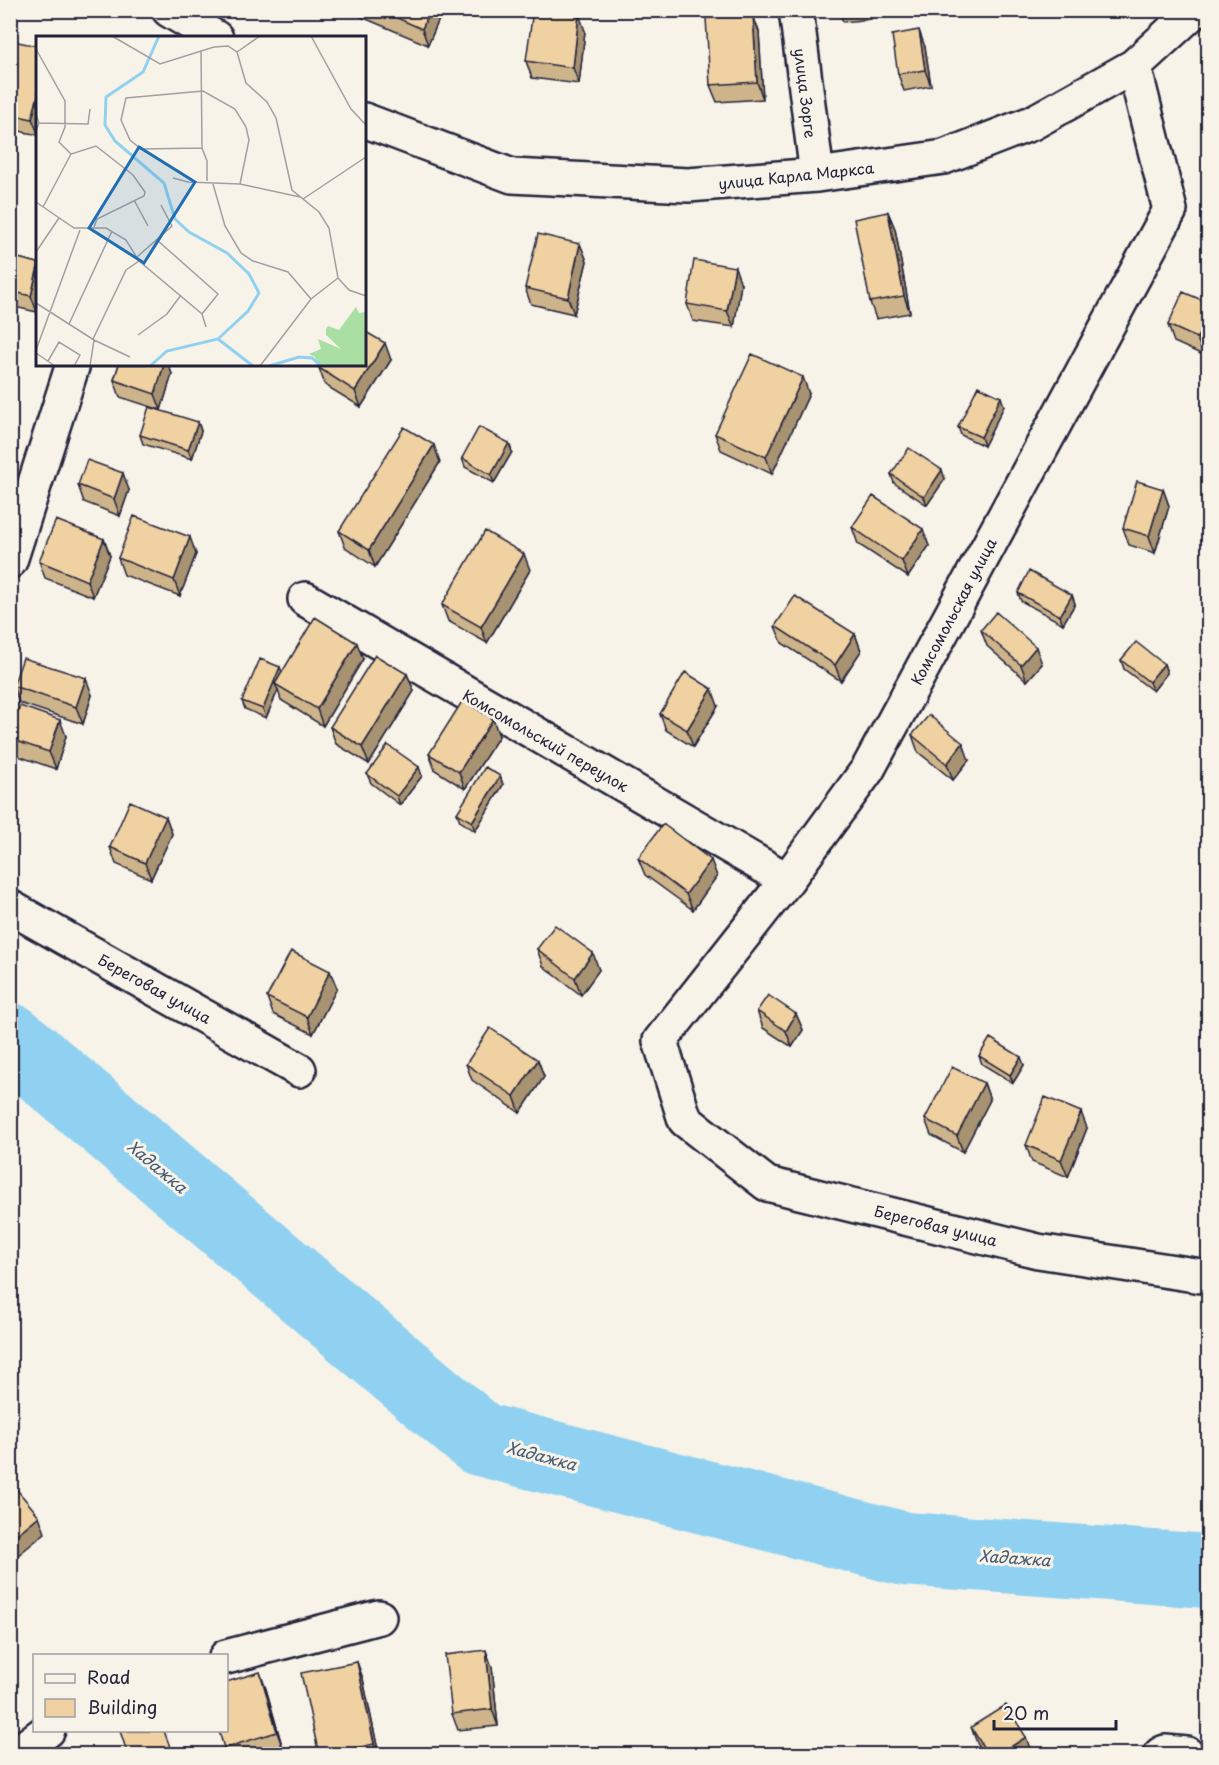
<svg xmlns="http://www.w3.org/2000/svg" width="1219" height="1765" font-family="'Playpen Sans',sans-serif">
	<rect width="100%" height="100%" fill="#f7f3e8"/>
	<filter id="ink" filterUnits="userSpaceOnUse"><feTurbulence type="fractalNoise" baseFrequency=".0167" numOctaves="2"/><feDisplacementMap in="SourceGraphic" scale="12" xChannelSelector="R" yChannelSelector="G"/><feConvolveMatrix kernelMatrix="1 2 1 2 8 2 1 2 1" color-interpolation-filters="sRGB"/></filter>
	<g filter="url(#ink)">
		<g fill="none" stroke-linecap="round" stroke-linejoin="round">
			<!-- river -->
			<path stroke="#90d1f1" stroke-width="74" d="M10 1040 480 1439 905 1549 1208 1571"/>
			<defs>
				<path id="minor" d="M169 10 216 38
					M796 10 817 175
					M1134 66 1170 210 868 769 787 880 660 1041 685 1120 767 1184 1038 1251 1208 1277
					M364 120 512 176 688 185 817 175 944 157 1032 123 1134 66 1195 10
					M10 561 73 364
					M305 599 787 880
					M10 907 299 1070
					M226 1657 379 1617
					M16 1754 48 1730
					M1161 1754 1165 1752 1187 1754"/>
			</defs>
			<!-- minor casing -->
			<use href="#minor" stroke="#22223b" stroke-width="38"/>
			<!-- minor -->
			<use href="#minor" stroke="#f7f3e8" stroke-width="33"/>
		</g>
		<!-- wall -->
		<path fill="#ceb48b" stroke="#22223b" stroke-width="1.5" d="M345 10H443L428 45Z
			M871 10V19L843 22 840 14Z
			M753 15 759 32 763 99 717 102 710 85Z
			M585 31 579 84 532 78 526 61Z
			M38 46V135L10 129V50Z
			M925 47 931 86 904 91 898 74Z
			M888 212 895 229 910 313 876 319 870 302Z
			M580 244 587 261 574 314 531 304 525 288Z
			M10 256 38 263 37 312 10 306Z
			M741 284 734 327 693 321 687 304Z
			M1209 303V343L1203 355 1174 342 1168 325Z
			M391 360 361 407 325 385 319 368Z
			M119 364H168L172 374 161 410 120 397 114 380Z
			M809 394 772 474 721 450 715 434Z
			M1004 406 984 446 961 435 958 427Z
			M198 422 201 431 192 459 143 444 140 435Z
			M509 443 512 452 494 483 465 467 462 458Z
			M440 462 375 567 345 547 339 531Z
			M891 474 945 479 927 505 894 483Z
			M78 485 129 490 120 516 84 502Z
			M1163 489 1169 506 1155 553 1129 545 1123 528Z
			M852 527 929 546 908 577 858 544Z
			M104 539 110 556 93 597 45 578 39 561Z
			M196 554 180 596 124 575 118 558Z
			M530 570 487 643 448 621 442 605Z
			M1018 593 1072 595 1075 604 1063 624 1021 601Z
			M775 626 855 634 861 651 841 681 782 643Z
			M981 630 1042 664 1027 681 987 646Z
			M363 659 323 726 281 700 278 690 266 718 245 709 242 701 282 672Z
			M1121 660 1164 664 1167 673 1153 691 1124 669Z
			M407 674 414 691 369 764 336 744 330 727Z
			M13 686 92 695 83 724 19 703Z
			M718 706 693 747 666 730 660 714Z
			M912 735 969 760 953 780 918 752Z
			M66 736 56 769 15 755 10 743V739Z
			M499 736 465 789 435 770 429 754Z
			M367 774 422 776 400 805 371 783Z
			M500 776 503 785 475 831 460 821 457 813Z
			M166 817 172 834 151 879 116 864 110 847Z
			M638 858 717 876 693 910 645 875Z
			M537 949 599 970 581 995 543 966Z
			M337 988 313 1034 273 1014 267 997Z
			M757 1011 796 1014 803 1030 792 1047 763 1028Z
			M979 1056 1024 1065 1013 1083 982 1064Z
			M538 1060 544 1077 520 1113 472 1080 466 1064Z
			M984 1083 990 1100 963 1152 931 1135 925 1119Z
			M1087 1128 1068 1177 1032 1162 1026 1145Z
			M357 1662 363 1679 379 1755H319Z
			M492 1667 498 1726 458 1730 452 1714Z
			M266 1689 283 1749 265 1755H226L224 1748Z
			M971 1727 1032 1754 1031 1755H984L977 1743Z"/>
		<!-- shaded-wall -->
		<path fill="#a79271" stroke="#22223b" stroke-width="1.5" d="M430 10H443L428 45 422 29Z
			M579 14 585 31 579 84 573 68Z
			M753 15 759 32 763 99 757 82Z
			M919 30 925 47 931 86 925 70Z
			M38 95V133L32 119Z
			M888 212 895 229 910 313 904 296Z
			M580 244 587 261 574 314 568 298Z
			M38 267V310L37 312 31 296Z
			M735 267 741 284 734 327 727 311Z
			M1209 312V343L1203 355 1197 338Z
			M385 343 391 360 361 407 355 391Z
			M164 364H168L172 374 161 410 155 394Z
			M803 377 809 394 772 474 766 457Z
			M1001 397 1004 406 984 446 981 437Z
			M198 422 201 431 192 459 188 450Z
			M509 443 512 452 494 483 491 475Z
			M434 445 440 462 375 567 369 550Z
			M942 470 945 479 927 505 924 497Z
			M123 473 129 490 120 516 114 499Z
			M1163 489 1169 506 1155 553 1149 536Z
			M923 529 929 546 908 577 902 561Z
			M190 537 196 554 180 596 174 580Z
			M104 539 110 556 93 597 87 581Z
			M524 554 530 570 487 643 481 627Z
			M1072 595 1075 604 1063 624 1060 616Z
			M855 634 861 651 841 681 835 665Z
			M357 643 363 659 323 726 317 709Z
			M1036 647 1042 664 1027 681 1021 665Z
			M1164 664 1167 673 1153 691 1149 682Z
			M280 667 284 676 275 684 278 690 266 718 263 709Z
			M407 674 414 691 369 764 362 747Z
			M86 678 92 695 83 724 76 707Z
			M712 689 718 706 693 747 687 730Z
			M493 719 499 736 465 789 459 772Z
			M60 720 66 736 56 769 49 752Z
			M963 743 969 760 953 780 947 764Z
			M419 767 422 776 400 805 397 796Z
			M500 776 503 785 475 831 472 822Z
			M166 817 172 834 151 879 145 863Z
			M711 860 717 876 693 910 686 894Z
			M593 953 599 970 581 995 575 978Z
			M330 971 337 988 313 1034 307 1017Z
			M796 1014 803 1030 792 1047 786 1031Z
			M1021 1057 1024 1065 1013 1083 1010 1075Z
			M538 1060 544 1077 520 1113 514 1096Z
			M984 1083 990 1100 963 1152 957 1136Z
			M1081 1112 1087 1128 1068 1177 1061 1160Z
			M39 1516 45 1533 10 1562V1540Z
			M486 1650 492 1667 498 1726 492 1709Z
			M357 1662 363 1679 379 1755H378L374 1744Z
			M260 1672 266 1689 283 1749 277 1732Z
			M1026 1737 1032 1754 1031 1755H998Z"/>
		<!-- building -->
		<path fill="#efd1a2" stroke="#22223b" stroke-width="1.5" d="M379 10H430L422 29Z
			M533 10H552L579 14 573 68 526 61Z
			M840 10H867L840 14Z
			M753 15 757 82 710 85 706 18Z
			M919 30 925 70 898 74 892 35Z
			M13 41 38 46V95L32 119 10 114V50Z
			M888 212 904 296 870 302 854 219Z
			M538 234 580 244 568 298 525 288Z
			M10 256 38 263V267L31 296 10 291Z
			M694 260 735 267 727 311 687 304Z
			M1183 292 1209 303V312L1197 338 1168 325Z
			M364 331 385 343 355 391 319 368 322 364H364Z
			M752 354 803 377 766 457 715 434Z
			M119 364H164L155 394 114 380Z
			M978 386 1001 397 981 437 958 427Z
			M149 407 198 422 188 450 140 435Z
			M404 427 434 445 369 550 339 531Z
			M479 427 509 443 491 475 462 458Z
			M909 448 942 470 924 497 891 474Z
			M87 460 123 473 114 499 78 485Z
			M1137 481 1163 489 1149 536 1123 528Z
			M873 496 923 529 902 561 852 527Z
			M134 516 190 537 174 580 118 558Z
			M56 520 104 539 87 581 39 561Z
			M485 531 524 554 481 627 442 605Z
			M1029 571 1072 595 1060 616 1018 593Z
			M795 596 855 634 835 665 775 626Z
			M996 612 1036 647 1021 665 981 630Z
			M315 617 357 643 317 709 275 684Z
			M1136 642 1164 664 1149 682 1121 660Z
			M375 655 407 674 362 747 330 727Z
			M23 658 86 678 76 707 13 686Z
			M260 659 280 667 263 709 242 701Z
			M685 672 712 689 687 730 660 714Z
			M463 700 493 719 459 772 429 754Z
			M20 706 60 720 49 752 10 739V733Z
			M929 715 963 743 947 764 912 735Z
			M388 745 419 767 397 796 367 774Z
			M485 767 500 776 472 822 457 813Z
			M130 801 166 817 145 863 110 847Z
			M663 824 711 860 686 894 638 858Z
			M555 925 593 953 575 978 537 949Z
			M291 951 330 971 307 1017 267 997Z
			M768 995 796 1014 786 1031 757 1011Z
			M490 1028 538 1060 514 1096 466 1064Z
			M990 1038 1021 1057 1010 1075 979 1056Z
			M952 1067 984 1083 957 1136 925 1119Z
			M1045 1097 1081 1112 1061 1160 1026 1145Z
			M13 1485 39 1516 10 1540V1487Z
			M486 1650 492 1709 452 1714 445 1655Z
			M357 1662 374 1744 324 1755H319L301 1673Z
			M260 1672 277 1732 224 1748 219 1731H226V1682Z
			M1006 1705 1026 1737 998 1755H988L971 1727Z
			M120 1731H164L173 1755H128Z
			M632 1751 633 1755H625Z"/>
	</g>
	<g text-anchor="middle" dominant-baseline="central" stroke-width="6" stroke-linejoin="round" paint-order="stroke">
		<!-- street labels -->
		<g font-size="15" fill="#22223b" stroke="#f7f3e8">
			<text transform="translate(806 93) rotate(83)">улица Зорге</text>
			<text transform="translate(796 175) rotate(-6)">улица Карла Маркса</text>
			<text transform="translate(953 611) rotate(-62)">Комсомольская улица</text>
			<text transform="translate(546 740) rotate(30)">Комсомольский переулок</text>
			<text transform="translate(155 988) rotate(29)">Береговая улица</text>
			<text transform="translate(936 1225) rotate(14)">Береговая улица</text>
		</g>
		<!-- water labels -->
		<g font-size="16" font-style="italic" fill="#435772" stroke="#f7f3e8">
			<text transform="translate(158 1166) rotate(40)">Хадажка</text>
			<text transform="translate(542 1455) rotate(15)">Хадажка</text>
			<text transform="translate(1015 1557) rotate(4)">Хадажка</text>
		</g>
	</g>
	<!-- overview -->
	<g transform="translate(36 36)">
		<rect width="330" height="330" fill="#f7f3e8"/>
		<path d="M320 271 323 277 330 276V330H281L279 321 273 318 285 313 282 303 305 313 290 299V293L292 290 303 294Z" fill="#a9dfa2"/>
		<path fill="none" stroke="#90d1f1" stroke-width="3" d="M182 303 217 330M114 330 131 315 182 303 212 275 223 257 213 238 191 217 153 196 139 183 128 147 79 105 69 89 70 61 107 36 123 0M233 330 263 321 276 322 285 330"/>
		<path fill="none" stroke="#a29fa3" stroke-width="1.5" d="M76 0 124 28 178 11 192 10 201 16 210 47 231 66 240 82 256 154 283 176 293 192 302 242 313 254 330 260M275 0 315 73 330 89M0 13 29 65V91L23 106 35 118M165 15 166 112 171 125V145M201 16 224 0M0 78 3 87 0 95M3 87 52 88 54 73M166 112 105 113 94 104 85 84 90 62 167 55 199 73 210 91 213 104 204 148M137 142 152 146 204 148 264 161M177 148 189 190 205 217 217 225 252 236 275 263M267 163 330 121M98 164 112 190M0 166 38 192H70L90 204 103 225 166 278 170 291M7 171 35 118 60 110 97 139 109 156 108 160 61 183 58 191M121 204 182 258 166 278M0 216 23 182M101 221 136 190 125 169M0 267 58 304 94 321M33 288 76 195M102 299 131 278 145 259M57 303 90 234 103 225M0 314 44 194M0 317 19 330M12 325 23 306 44 319 38 330M54 330 58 304M224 330 275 263 302 242"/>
		<path fill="#1f6fb2" fill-opacity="0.15" stroke="#1f6fb2" stroke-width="3" d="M103 111 159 146 108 227 53 192Z"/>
		<rect width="330" height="330" fill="none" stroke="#22223b" stroke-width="3"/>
	</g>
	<!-- margin -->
	<rect width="1219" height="1765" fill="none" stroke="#f7f3e8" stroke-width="36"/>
	<rect x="18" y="18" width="1183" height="1729" fill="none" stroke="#22223b" stroke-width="2" filter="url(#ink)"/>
	<!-- legend -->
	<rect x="33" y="1654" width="195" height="78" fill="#f7f3e8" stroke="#a29fa3" stroke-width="1.5"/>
	<rect x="45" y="1674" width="30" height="9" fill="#f7f3e8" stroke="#a29fa3" stroke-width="1.5"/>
	<text x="87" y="1684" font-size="18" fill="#22223b">Road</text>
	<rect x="45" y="1699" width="30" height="18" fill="#efd1a2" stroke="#a29fa3" stroke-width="1.5"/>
	<text x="87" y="1714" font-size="18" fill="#22223b">Building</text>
	<!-- scale -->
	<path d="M994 1720v9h122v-9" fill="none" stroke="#22223b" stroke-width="3"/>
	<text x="1003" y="1720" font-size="18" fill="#22223b" stroke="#f7f3e8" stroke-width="4.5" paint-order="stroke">20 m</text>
</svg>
